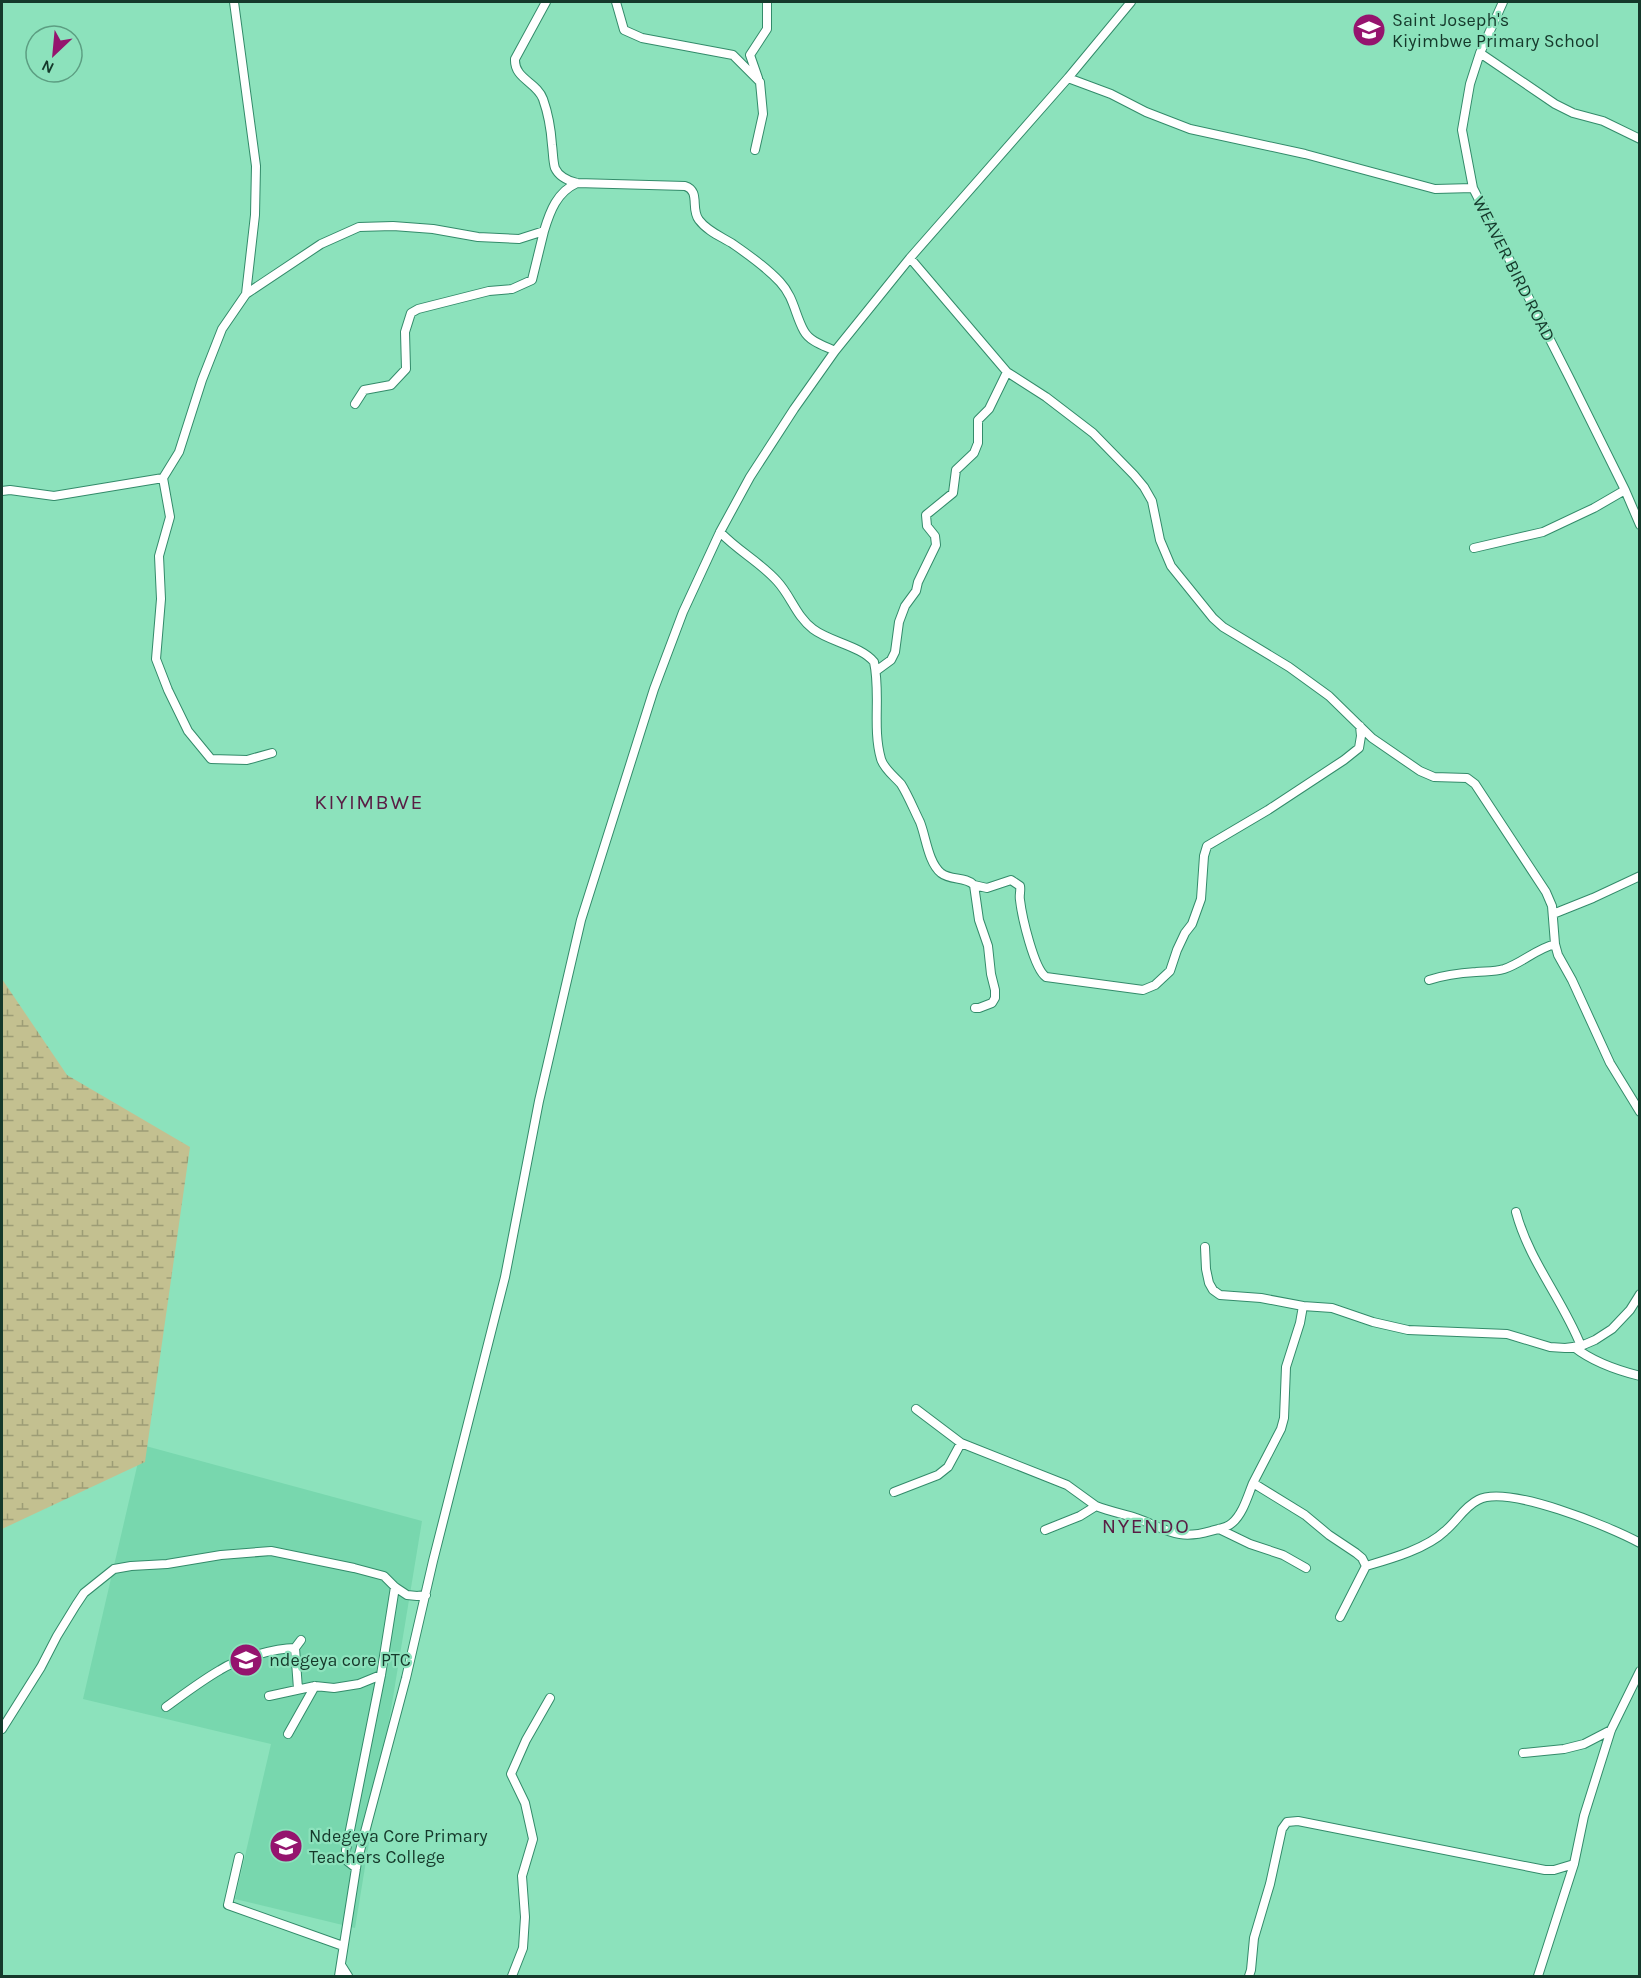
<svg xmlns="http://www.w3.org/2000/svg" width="1641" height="1978" font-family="Karla,sans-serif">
	<defs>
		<pattern id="wetland-marsh" width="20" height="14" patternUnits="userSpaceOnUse" patternTransform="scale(1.5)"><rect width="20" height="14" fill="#c3c090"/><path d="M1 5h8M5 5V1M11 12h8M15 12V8" fill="none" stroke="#9d9d76"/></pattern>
	</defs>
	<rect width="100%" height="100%" fill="#8ce2bc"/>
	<!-- built -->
	<path fill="#78d7ae" d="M142 1445 422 1521 355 1928 235 1899 271 1744 83 1699Z"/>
	<!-- wetland -->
	<path fill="url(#wetland-marsh)" d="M2 979 67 1075 190 1147 145 1462 2 1529Z"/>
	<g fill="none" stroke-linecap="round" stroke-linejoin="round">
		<defs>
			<path id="street" d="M234 2 256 166 255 215 246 294
				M546 2 515 59C514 79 537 82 543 99 548 113 551 130 552 145 553 152 553 162 555 168 559 177 569 181 577 183L685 186C701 191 690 209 699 220 707 231 722 237 733 244 749 255 767 268 780 282 794 297 795 315 804 331 810 342 825 346 835 351
				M616 2 624 30 642 38 733 55 760 82 763 114 755 150
				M1503 2 1480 53 1470 84 1462 130 1473 188 1570 379 1625 490 1640 525
				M1480 53 1555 104 1573 113 1603 121 1640 139
				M758 78 750 55 767 29V2
				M1068 78 1111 94 1146 112 1190 129 1305 154 1435 189 1473 188
				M910 258 1007 372 1046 397 1093 433 1134 475 1144 487 1152 501 1160 540 1171 566 1213 618 1223 627 1289 667 1329 696 1372 738 1420 771 1434 777 1467 778 1475 784 1546 892 1552 906 1555 944 1558 955 1572 980 1610 1063 1640 1112
				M355 404 364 390 391 385 406 369 405 332 411 313 418 309 489 291 512 289 532 280 544 231
				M2 491 10 490 54 496 163 478
				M720 532C738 551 760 562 777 581 791 596 796 616 813 629 830 642 861 646 874 662 881 694 872 727 881 759 884 769 894 776 901 784 908 795 914 810 920 822 926 837 928 862 941 873 951 881 965 876 974 885L979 920 988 946 991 974 995 990V998L992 1003 979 1008H975
				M1474 548 1543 532 1594 508 1625 490
				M876 671 891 660 895 652 899 622 905 606 916 591 918 582 936 545 935 536 927 526 926 515 953 493 956 470 974 453 978 443V420L989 409 1007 372
				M272 753 247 760 211 759 188 731 168 690 156 659 161 599 159 556 170 517 163 478 179 452 202 380 222 329 246 294 321 244 359 227 393 226 433 229 478 237 519 239 544 231C550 211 557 192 577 183
				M974 885 987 888 1011 880 1020 886C1021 891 1019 895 1020 900 1022 917 1034 969 1046 977L1143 990 1155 985 1170 971 1177 950 1185 933 1192 924 1201 899 1204 856 1207 846 1268 810 1344 760 1359 748 1361 736 1360 726
				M1553 914 1593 898 1640 876
				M1429 980C1444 975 1459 973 1476 972 1485 971 1494 972 1504 969 1522 963 1536 949 1555 944
				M1516 1212C1529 1261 1563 1300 1581 1346
				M1205 1247 1206 1269 1209 1283 1213 1290 1220 1295 1261 1298 1303 1306
				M1640 1294 1630 1310 1612 1329 1595 1340 1581 1346 1565 1348 1550 1347 1507 1334 1408 1330 1373 1322 1332 1308 1303 1306 1300 1323 1286 1367 1284 1418 1281 1429 1253 1483 1305 1515 1329 1535 1356 1553 1362 1558 1366 1566C1390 1559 1426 1549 1445 1531 1457 1521 1464 1507 1478 1500 1507 1484 1611 1527 1640 1543
				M1574 1347C1593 1362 1616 1370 1640 1376
				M916 1409 961 1443 1067 1485 1096 1506
				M894 1492 938 1475 948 1467 961 1443
				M1219 1529 1250 1544 1283 1555 1306 1568
				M1045 1530 1080 1516 1096 1506C1109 1511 1123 1514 1136 1518 1167 1529 1176 1541 1211 1531 1218 1529 1227 1528 1232 1523 1243 1514 1248 1495 1253 1483
				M1340 1617 1366 1566
				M298 1689 295 1648 301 1640
				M269 1696 315 1686 334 1688 359 1684 381 1675
				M166 1707C184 1694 201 1681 220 1670 237 1659 275 1648 295 1648
				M2 1729 41 1667 57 1636 76 1605 84 1593 114 1569 131 1566 167 1564 221 1555 271 1551 354 1568 384 1576 395 1587 407 1595 417 1596 426 1595
				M288 1734 315 1686
				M1523 1753 1564 1749 1584 1744 1611 1730
				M239 1857 228 1905 343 1946
				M356 1868 346 1860V1850L381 1675 395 1587
				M341 1965 348 1976
				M339 1976 357 1862 406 1678 433 1561 505 1277 539 1101 581 920 654 689 683 612 720 532 750 477 794 409 835 351 910 258 1068 78 1131 2
				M512 1976 523 1948 525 1917 522 1876 533 1839 525 1803 511 1774 526 1740 550 1698
				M1249 1976 1251 1970 1254 1938 1270 1884 1282 1829 1287 1822 1298 1821 1545 1870H1554L1574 1864
				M1538 1976 1574 1864 1584 1816 1611 1730 1640 1671"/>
		</defs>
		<!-- street casing -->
		<use href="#street" stroke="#338b6a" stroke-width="10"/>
		<!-- street -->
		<use href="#street" stroke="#fff" stroke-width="8"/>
	</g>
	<!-- icons -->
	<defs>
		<symbol id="school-disc" viewBox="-11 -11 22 22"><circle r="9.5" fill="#95146e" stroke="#8ce2bc"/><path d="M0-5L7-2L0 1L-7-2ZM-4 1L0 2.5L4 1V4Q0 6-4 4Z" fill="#fff"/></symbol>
	</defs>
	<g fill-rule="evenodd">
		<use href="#school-disc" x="1350" y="11" width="38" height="38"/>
		<use href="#school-disc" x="227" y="1641" width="38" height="38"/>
		<use href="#school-disc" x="267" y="1827" width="38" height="38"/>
	</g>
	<g text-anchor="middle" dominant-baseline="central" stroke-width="4.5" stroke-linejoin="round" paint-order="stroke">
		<!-- poi labels -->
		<g font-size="18" fill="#15392b" stroke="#8ce2bc" text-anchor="start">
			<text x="1392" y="20">Saint Joseph's<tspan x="1392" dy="21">Kiyimbwe Primary School</tspan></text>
			<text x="269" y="1660">ndegeya core PTC</text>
			<text x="309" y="1836">Ndegeya Core Primary<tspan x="309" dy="21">Teachers College</tspan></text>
		</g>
		<!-- street labels -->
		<g font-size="18" fill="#15392b" stroke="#8ce2bc">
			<text transform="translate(1514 269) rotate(63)">WEAVER BIRD ROAD</text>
		</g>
		<!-- quarter labels -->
		<g font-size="21" letter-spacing="1.5" fill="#591d44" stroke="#8ce2bc">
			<text x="369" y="802">KIYIMBWE</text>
			<text x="1146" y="1526">NYENDO</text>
		</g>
	</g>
	<!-- border -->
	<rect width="1641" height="1978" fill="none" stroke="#15392b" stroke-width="6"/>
	<!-- north arrow -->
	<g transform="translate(54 54) rotate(206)"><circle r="28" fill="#8ce2bc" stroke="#5c9e82" stroke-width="1.5"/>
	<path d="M0-4.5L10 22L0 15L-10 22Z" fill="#95146e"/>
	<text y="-9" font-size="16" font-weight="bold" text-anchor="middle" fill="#15392b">N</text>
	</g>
</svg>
